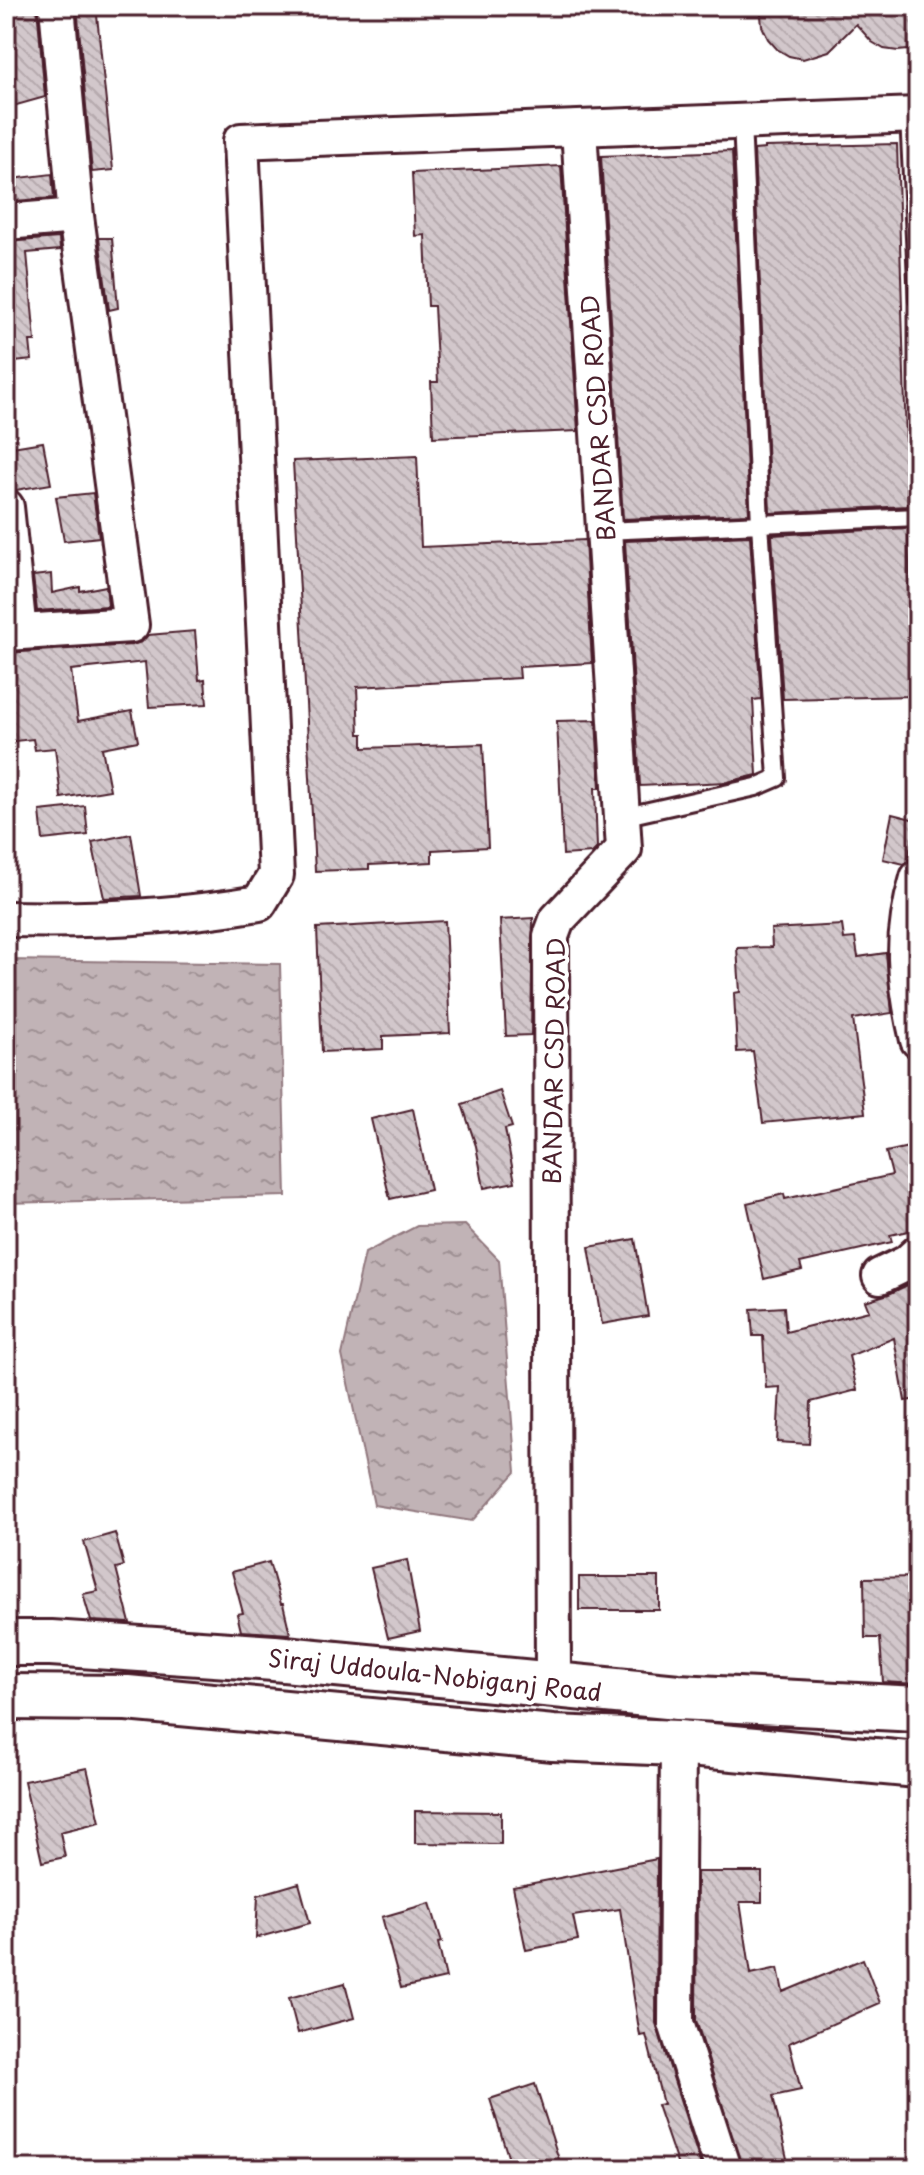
<svg xmlns="http://www.w3.org/2000/svg" width="924" height="2175" font-family="'Playpen Sans',sans-serif">
	<defs>
		<pattern id="water-ripples" width="26" height="14" patternUnits="userSpaceOnUse" patternTransform="scale(2)"><rect width="26" height="14" fill="#c1b3b6"/><path d="M2 4q2-2 4 0t4 0M15 11q2-2 4 0t4 0" fill="none" stroke="#9f9194"/></pattern>
		<pattern id="building-back-hatch" width="6" height="6" patternUnits="userSpaceOnUse" patternTransform="scale(2)"><rect width="6" height="6" fill="#d2c7cb"/><path d="M-1 5l2 2M0 0l6 6M5-1l2 2" fill="none" stroke="#b6aaae"/></pattern>
	</defs>
	<rect width="100%" height="100%" fill="#fff"/>
	<filter id="ink" filterUnits="userSpaceOnUse"><feTurbulence type="fractalNoise" baseFrequency=".0125" numOctaves="2"/><feDisplacementMap in="SourceGraphic" scale="16" xChannelSelector="R" yChannelSelector="G"/><feConvolveMatrix kernelMatrix="1 2 1 2 8 2 1 2 1" color-interpolation-filters="sRGB"/></filter>
	<g filter="url(#ink)">
		<!-- water -->
		<path fill="url(#water-ripples)" stroke="#91787e" stroke-width="2" d="M6 960 280 964 286 1196 6 1203Z
			M465 1225 499 1260 516 1472 472 1521 374 1505 342 1355 365 1253 417 1226Z"/>
		<!-- building -->
		<path fill="url(#building-back-hatch)" stroke="#4a1f2b" stroke-width="2" d="M6 6H37L45 97 6 108Z
			M77 6H96L113 170 92 172Z
			M760 6H918V49L898 51 884 49 872 42 856 24 829 51 803 59 789 56 777 49 768 39 762 26Z
			M897 144 908 506 770 513 754 150 765 149V147Z
			M732 151 749 514 623 519 601 156Z
			M561 166 578 431 433 437 431 382H438L434 306H428L425 235 415 236 412 173Z
			M52 174 54 198 14 201 11 179Z
			M59 238 60 250 27 253 35 341H30L32 360 6 363V242Z
			M99 238H112L118 308 109 310Z
			M43 442 51 484 16 490 9 488 6 448Z
			M417 456 421 547 585 540 592 663 519 667 520 678 357 687 359 734H363V748L483 744 488 847 432 850V862L369 865V869L315 871 293 461Z
			M93 493 99 537 64 541 56 497Z
			M908 528 913 696 783 699 772 535Z
			M750 536 761 699 753 700 757 775 727 782 640 786 625 541Z
			M51 574 52 593 80 587V591L106 586 108 606 37 611 33 576Z
			M195 631 199 680 205 679 207 704 149 707 145 662 71 670 78 721 132 711 138 741 102 748 110 790 61 798 55 748 35 750 33 739 6 742V653L132 645 142 642 148 635Z
			M596 720 600 788H595L597 848 592 853 563 855 557 721Z
			M85 806 88 835 43 840 40 811Z
			M892 814 916 820 908 861 904 864 883 859Z
			M131 834 141 896 104 898 92 842Z
			M533 918 531 1035 506 1036 500 920Z
			M445 921 450 1033 383 1036V1049L322 1052 317 928Z
			M842 925 844 939 855 938 858 957 886 953 892 1013 853 1019 865 1113 763 1123 753 1051 737 1052 734 993 740 992 737 948 772 947 771 929Z
			M500 1091 512 1127 505 1129 515 1182 484 1188 476 1146 462 1104Z
			M413 1109 430 1190 390 1199 371 1119Z
			M913 1146 918 1167V1191L913 1230 890 1235 892 1242 800 1263 802 1270 764 1279 747 1203 784 1194 785 1199 892 1175 886 1152Z
			M635 1239 648 1316 602 1324 589 1247Z
			M918 1280V1399L905 1401 894 1338 849 1356 857 1390 811 1402 809 1444 777 1442 780 1387 766 1388 763 1336H753L751 1309 784 1307 786 1332 869 1311 865 1301 889 1294Z
			M115 1533 124 1566 116 1568 130 1623 91 1621 83 1594 98 1591 84 1542Z
			M407 1560 420 1631 388 1638 371 1568Z
			M269 1562 281 1604H283L290 1634 241 1631 237 1614 243 1613 232 1572Z
			M579 1577H659V1610H579Z
			M917 1577 918 1684 883 1682 880 1638H865L864 1578Z
			M87 1768 100 1822 60 1832 65 1857 42 1862 24 1781Z
			M415 1811 501 1812V1844L415 1843Z
			M657 1859 656 2023 702 2169H679L657 2105 663 2104 646 2035 640 2036 620 1909 573 1916 578 1940 526 1950 513 1887Z
			M697 1872H762V1902H740L751 1974 778 1968 783 1992 863 1959 880 2003 789 2043 801 2090 773 2096 788 2163 767 2169H742L696 2020Z
			M299 1883 310 1923 256 1938 258 1895Z
			M430 1903 442 1942 438 1943 446 1978 401 1988 382 1917Z
			M345 1983 354 2018 298 2033 289 1998Z
			M535 2084 562 2169H512L490 2099Z"/>
		<g fill="none" stroke-linecap="round" stroke-linejoin="round">
			<defs>
				<path id="lane" d="M909 116 918 299
					M604 531 918 517
					M622 817 756 787 777 778 760 524 742 122"/>
				<path id="street" d="M6 222 76 216
					M6 507 19 632
					M6 633 131 625 76 216 57 6
					M918 878C900 938 904 980 918 1040
					M6 919C90 921 177 917 259 903L276 875 241 141 918 115
					M880 1276 907 1263 918 1253
					M553 1686 551 936 557 920 624 849 579 129
					M678 1743 676 2023 723 2169"/>
				<path id="secondary" d="M6 1643H51L274 1658 678 1697 918 1709
					M6 1697 127 1698 553 1738 678 1743 918 1765"/>
			</defs>
			<!-- lane casing -->
			<use href="#lane" stroke="#4a1f2b" stroke-width="22"/>
			<!-- street casing -->
			<use href="#street" stroke="#4a1f2b" stroke-width="40"/>
			<!-- secondary casing -->
			<use href="#secondary" stroke="#4a1f2b" stroke-width="50"/>
			<!-- lane -->
			<use href="#lane" stroke="#fff" stroke-width="16"/>
			<!-- street -->
			<use href="#street" stroke="#fff" stroke-width="34"/>
			<!-- secondary -->
			<use href="#secondary" stroke="#fff" stroke-width="44"/>
		</g>
	</g>
	<g text-anchor="middle" dominant-baseline="central" stroke-width="8" stroke-linejoin="round" paint-order="stroke">
		<!-- street labels -->
		<g font-size="24" fill="#4a1f2b" stroke="#fff">
			<text transform="translate(597 418) rotate(-94)">BANDAR CSD ROAD</text>
			<text transform="translate(553 1061) rotate(-89)">BANDAR CSD ROAD</text>
			<text transform="translate(435 1674) rotate(6)">Siraj Uddoula-Nobiganj Road</text>
		</g>
	</g>
	<!-- margin -->
	<rect width="924" height="2175" fill="none" stroke="#fff" stroke-width="32"/>
	<rect x="16" y="16" width="892" height="2143" fill="none" stroke="#4a1f2b" stroke-width="3" filter="url(#ink)"/>
</svg>
